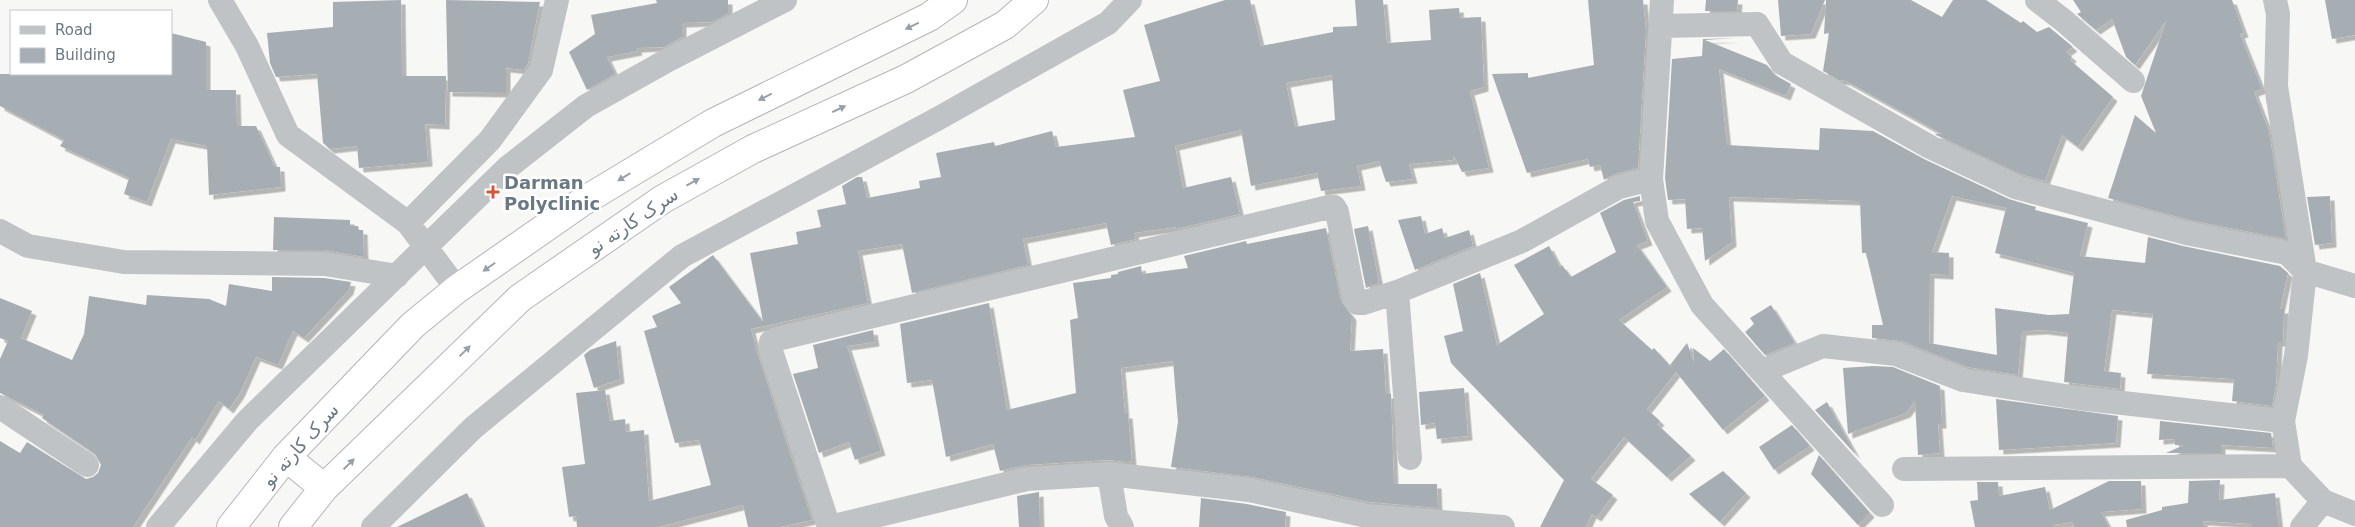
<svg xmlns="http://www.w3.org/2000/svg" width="2355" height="527" font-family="'DejaVu Sans','Noto Naskh Arabic',sans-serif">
	<defs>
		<filter id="shadow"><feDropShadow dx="4.5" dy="4.5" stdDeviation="0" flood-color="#0004"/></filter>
	</defs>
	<rect width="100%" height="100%" fill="#f7f7f5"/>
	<!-- building -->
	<path fill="#a7aeb3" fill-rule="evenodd" filter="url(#shadow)" d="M401 0 402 76H446L445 125 425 124 428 162 359 168 357 146 330 149 323 143 317 74 276 77 270 63 267 33 333 27V2Z
		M446 0 540 2 528 64 524 70 506 68V93L448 92Z
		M656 0H728V14L712 22 682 23V37L664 47 637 48 638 51 607 57 615 74 587 90 569 52 595 34 591 15 657 3Z
		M1225 0H1250L1261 46 1333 32V27L1357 26 1355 0H1383L1387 43 1431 40 1429 10 1459 8 1460 18 1481 17 1484 87 1470 91 1489 168 1462 172 1454 156 1453 160 1409 164 1413 179 1386 182 1379 161 1357 166 1361 186 1321 191 1317 173 1251 186 1241 130 1175 146 1183 188 1231 177 1240 214 1176 229V227L1134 233 1136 239 1111 245 1106 223 1023 239 1028 265 912 293 902 244 858 251 868 303 751 329 757 352 812 520 780 527H748L743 505 658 527H577L576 516 569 517 562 467 585 464 576 393 605 390 610 421 625 419 626 432 644 430 649 501 711 485 699 440 675 443 644 331 657 327 652 316 681 303 669 287 713 255 763 322 750 253 798 244 796 232 821 227 817 210 846 204 842 186 857 177H862L867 198 920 188 919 181 941 177 936 153 994 142 995 146 1052 131 1056 147 1135 137 1123 90 1160 81 1144 25ZM1332 75 1335 120 1295 127 1286 83Z
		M1588 0H1643L1646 31 1638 168 1615 174 1604 180 1600 165 1590 167 1588 159 1527 173 1492 74 1528 73V78L1594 65Z
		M1706 0H1738L1737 11H1705Z
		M1778 0H1825L1811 34 1781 36Z
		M1826 0H1911L1942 17 1953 0H1986L2021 23 2023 21 2037 32 2049 27 2073 47 2066 52 2072 57 2070 60 2113 97 2078 147 2062 135 2045 181 2020 174 1936 135 1935 134H1942L1846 81 1839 80 1823 71 1829 33 1824 34Z
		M2073 0H2232L2244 33 2240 34 2262 89 2254 92 2269 131 2286 239 2189 220 2108 198 2135 115 2156 133 2141 96 2166 21 2135 65 2126 57 2112 19 2096 30 2077 14 2081 12Z
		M2325 0H2355V35L2332 39Z
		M171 33 206 42V90H236L237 126H256L275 167H280L281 187 209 195 207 146 171 139 147 202 124 194 129 178 60 146 64 140 0 106V74H171Z
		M1735 38 1705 40 1767 65 1775 75 1791 84 1786 96 1719 69 1727 145 1819 150 1820 128 1873 131 1924 159 2009 199 2036 207 2035 210 2088 223 2080 256 2145 263 2148 237 2183 246 2280 266 2288 273 2280 309H2284L2283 342H2278L2276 385 2272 406 2232 401 2234 379 2147 374 2153 314 2112 310 2104 371 2121 373 2120 389 2064 382 2068 333 2043 330 2022 331 2018 375 1967 367 1901 341 1872 338V325H1883L1866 253H1862L1860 201 1729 197 1732 242 1705 261 1702 228 1687 229 1685 199 1668 200 1665 178 1672 59 1702 56 1703 39ZM1952 196 2006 208 1995 253 2074 273 2069 314 2049 315 1995 308 1997 355 1929 343 1930 274 1949 275V253L1932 252Z
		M1640 196V201L1633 202 1648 241 1637 245 1667 287 1619 320 1652 350 1654 348 1675 371 1670 365 1687 343 1694 362 1693 348 1710 361 1724 349 1765 396 1723 430 1676 372 1647 409 1660 421 1657 424 1691 456 1667 477 1624 437 1591 479 1613 495 1597 517 1592 514 1586 527H1540L1564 480 1451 363 1444 336 1463 331 1453 284 1480 273 1497 345 1544 314 1514 265 1549 246 1560 267 1562 265 1571 277 1616 252 1600 213 1624 200Z
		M2330 196 2332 243 2315 245 2307 197Z
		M1421 216 1425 234 1442 228 1445 238 1469 230 1473 246 1415 270 1398 220Z
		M274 217 350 220V226H358L359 230H363L364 257 325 250H273Z
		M1368 226 1379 283 1366 288 1354 229Z
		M1326 228 1341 301 1352 316 1350 351 1383 349 1386 394H1391L1394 484H1437L1438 508 1369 502 1252 477 1171 467 1178 422 1173 361 1121 368 1125 414H1128L1132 461 1127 462 1108 460 1026 465 1000 471 993 444 946 457 932 380 907 383 900 324 989 303 1007 410 1076 393 1070 320 1078 318 1073 283 1111 278V275L1118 274V272L1141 266 1142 274 1188 268 1184 256 1246 241 1247 244Z
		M272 277 324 278 351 282 349 290 304 338 293 331 278 365 256 357 240 393 229 409 219 401 195 440 192 437 133 527H0V441L20 453 27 442 86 479 93 477 98 473 101 465 95 454 42 418 44 415 0 393V359L8 341 0 338V298L32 311 21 338 72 360 84 334 89 296 146 305 147 295 209 299 226 306 229 284 272 291Z
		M1771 305 1795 343 1765 355 1745 332 1754 324 1750 318Z
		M873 330 875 342 847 346 881 451 855 460 849 442 819 453 793 374 818 368 813 345Z
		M616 341 620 379 594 388 584 355 590 350Z
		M1873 366 1893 367 1940 386 1942 424H1938L1940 453 1918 455 1915 401 1906 413 1848 434 1843 368Z
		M1464 388 1468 436 1437 439 1435 423 1421 425 1419 392Z
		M1996 399 2118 416 2116 443 1999 450Z
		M1827 402 1840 426 1856 455 1815 410Z
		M2160 421 2271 433 2273 448 2221 445V453H2166L2184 445H2175L2174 439 2159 440Z
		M1792 425 1810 446 1774 470 1759 447Z
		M1819 455 1870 513 1858 525 1811 474Z
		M1723 471 1746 493 1720 522 1689 494Z
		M2220 480 2219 500 2275 493 2279 527H2252V524L2203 521 2205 527H2127L2126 520 2162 510V507L2188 503 2189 481Z
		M2109 481H2141L2142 509 2101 512 2109 527H2074L2072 522 2053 525V527H1975L1970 501 1978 500 1977 482H1998L1999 496 2045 487 2050 510Z
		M1039 492 1040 527H1019L1017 496Z
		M467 493 483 527H397Z
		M1201 498 1247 504 1286 512 1285 527H1199Z"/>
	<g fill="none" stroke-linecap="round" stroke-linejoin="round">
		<defs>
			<path id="highway" d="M286 457 324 488
				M231 527 286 457 413 325 457 289 582 202 713 123 929 17 953 0
				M293 527 324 488 520 298 663 199 753 149 906 79 1005 25 1034 0"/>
		</defs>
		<!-- highway casing -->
		<use href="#highway" stroke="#b2b6b9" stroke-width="30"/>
		<!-- street -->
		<path stroke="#bfc3c6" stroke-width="24" d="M220 0 247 46 288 135 408 223 457 289
			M1662 0 1651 179 1657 221 1702 305 1882 505
			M2037 0 2063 20 2133 81
			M2275 0 2278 14 2276 86 2305 271 2296 356 2283 421 2290 466 2323 501 2355 514
			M1662 26 1757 24 1782 63 1930 147 2015 187 2186 233 2287 253 2305 271 2355 286
			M408 223 490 140 541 70 557 0
			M0 231 28 246 124 262 325 264 397 276
			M1397 292 1410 458
			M1762 371 1823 346 1896 354 1963 380 2078 398 2283 421
			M0 407 87 465
			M1904 469 2290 466
			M1109 474 1116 516 1122 527
			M158 527 247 421 507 168 586 106 668 60 785 0
			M373 527 473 428 682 256 939 118 1108 23 1130 0
			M829 527 770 348 771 342 777 339 1329 207H1334L1337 212 1354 298 1358 303H1363L1397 292 1522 241 1619 187 1651 179
			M830 527 1027 479 1109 474 1249 490 1367 516 1503 527
			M2302 527 2323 501"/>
		<!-- highway -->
		<use href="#highway" stroke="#fff" stroke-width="28"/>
	</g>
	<!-- one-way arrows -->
	<defs><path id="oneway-solid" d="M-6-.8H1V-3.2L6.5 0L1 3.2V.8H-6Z" transform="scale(1.25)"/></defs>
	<g fill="#96a0a8">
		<use href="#oneway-solid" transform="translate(912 26) rotate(154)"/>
		<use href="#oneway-solid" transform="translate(765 97) rotate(153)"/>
		<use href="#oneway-solid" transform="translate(839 109) rotate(-25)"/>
		<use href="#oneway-solid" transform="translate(624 177) rotate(149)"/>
		<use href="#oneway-solid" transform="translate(693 182) rotate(-29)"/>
		<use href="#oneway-solid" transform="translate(489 267) rotate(145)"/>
		<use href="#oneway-solid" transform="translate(465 351) rotate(-44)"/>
		<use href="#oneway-solid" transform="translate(349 464) rotate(-44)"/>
	</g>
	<!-- markers -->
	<path fill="#d45738" stroke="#fff" stroke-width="2" d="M490.5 184.5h5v5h5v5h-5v5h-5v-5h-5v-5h5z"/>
	<g text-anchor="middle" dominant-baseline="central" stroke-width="5" stroke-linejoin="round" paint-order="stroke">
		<!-- poi labels -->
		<g font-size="18" font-weight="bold" fill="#697883" stroke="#fff" text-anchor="start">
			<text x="504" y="182">Darman<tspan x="504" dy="21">Polyclinic</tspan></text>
		</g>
		<!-- street labels -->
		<g font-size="18" fill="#697883" stroke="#fff">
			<text transform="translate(633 221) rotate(-34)">سرک کارته نو</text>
			<text transform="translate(300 445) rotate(-48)">سرک کارته نو</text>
		</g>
	</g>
	<!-- legend -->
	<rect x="10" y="10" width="162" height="65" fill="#ffffff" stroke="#c3c9cd"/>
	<rect x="20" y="26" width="25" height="8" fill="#bfc3c6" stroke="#c3c9cd"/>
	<text x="55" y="35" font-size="15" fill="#697883">Road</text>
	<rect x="20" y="48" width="25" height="15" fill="#a7aeb3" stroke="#c3c9cd"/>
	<text x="55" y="60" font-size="15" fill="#697883">Building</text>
</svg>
